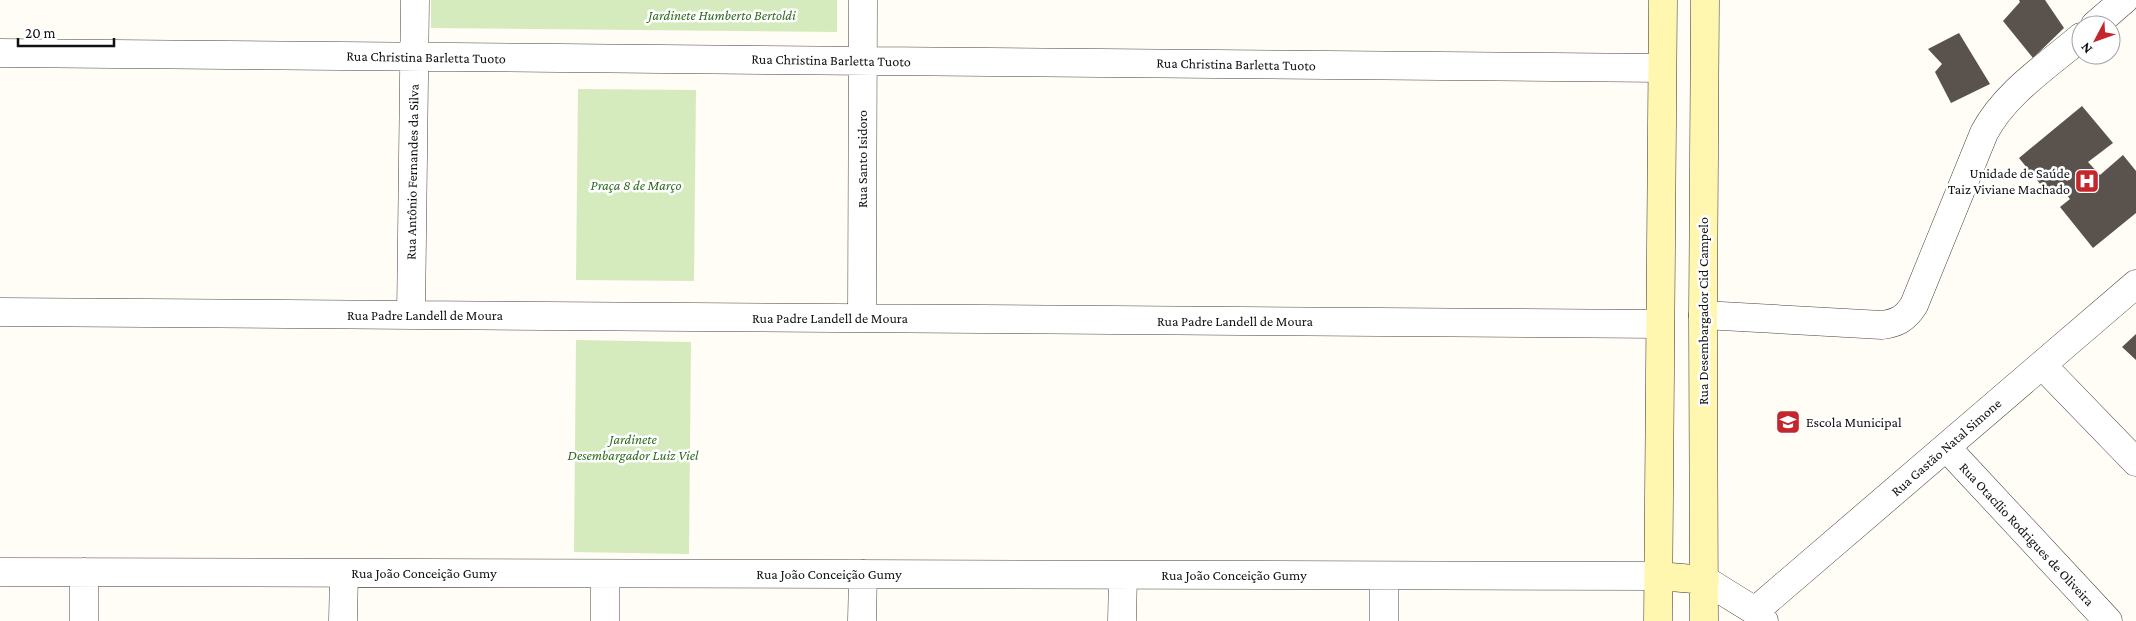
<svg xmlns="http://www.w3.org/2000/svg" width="2136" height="621" font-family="'Crimson Pro',serif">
	<rect width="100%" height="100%" fill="#fffdf5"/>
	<!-- green -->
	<path fill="#d5ebbd" d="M431 0H837V32L431 28Z
		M578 89 696 90 694 281 576 280Z
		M576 340 691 342 689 554 574 552Z"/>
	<!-- building -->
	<path fill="#5a524d" d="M2019 0H2045L2064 28 2033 58 2003 21 2020 2Z
		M1959 33 1990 84 1951 103 1935 72 1942 64 1928 49Z
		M2082 106 2113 143 2088 162 2100 175 2123 155 2136 171V213L2093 248 2060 207 2070 199 2060 187 2050 196 2019 158Z
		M2136 334V360L2122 347Z"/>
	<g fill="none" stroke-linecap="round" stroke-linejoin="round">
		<defs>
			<path id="minor" d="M2095 25 2124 0
				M0 53 1662 68
				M0 312 1660 324
				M411 315 415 0
				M1703 315 1882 325C1897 323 1905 319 1914 305L1984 133C2005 93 2047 66 2081 37
				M862 318 863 0
				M2042 365 2136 462
				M1946 447 2108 621
				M0 572 1659 576
				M1705 580 1755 611 1764 621
				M1755 611 2136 284
				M84 621V572
				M343 621 344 573
				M605 621V574
				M862 621 863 574
				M1122 621 1123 575
				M1384 621V576"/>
			<path id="secondary" d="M1659 576 1705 580
				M1658 621 1663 0
				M1704 621 1703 315 1705 0"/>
		</defs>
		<!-- minor casing -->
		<use href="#minor" stroke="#444" stroke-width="29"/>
		<!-- secondary casing -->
		<use href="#secondary" stroke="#333" stroke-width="29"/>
		<!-- minor -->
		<use href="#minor" stroke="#fff" stroke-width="28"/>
		<!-- secondary -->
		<use href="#secondary" stroke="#fff6b0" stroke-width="28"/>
	</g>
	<!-- icons -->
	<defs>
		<symbol id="hospital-square" viewBox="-11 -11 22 22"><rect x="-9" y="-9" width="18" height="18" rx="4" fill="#c4262e" stroke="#fff"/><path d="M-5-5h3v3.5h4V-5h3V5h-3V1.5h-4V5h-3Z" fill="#fff"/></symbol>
		<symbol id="school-square" viewBox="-11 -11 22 22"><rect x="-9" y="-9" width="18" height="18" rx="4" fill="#c4262e" stroke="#fff"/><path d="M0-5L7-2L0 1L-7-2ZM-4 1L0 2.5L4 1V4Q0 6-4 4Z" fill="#fff"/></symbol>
	</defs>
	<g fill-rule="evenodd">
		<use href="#hospital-square" x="2073" y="167" width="28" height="28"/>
		<use href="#school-square" x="1774" y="408" width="28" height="28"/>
	</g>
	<g text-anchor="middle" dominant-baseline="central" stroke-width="5" stroke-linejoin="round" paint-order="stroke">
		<!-- park labels -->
		<g font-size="14" font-style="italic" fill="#2f6b1f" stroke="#fff">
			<text x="722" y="15">Jardinete Humberto Bertoldi</text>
			<text x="636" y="185">Praça 8 de Março</text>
			<text x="633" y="439">Jardinete<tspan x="633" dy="16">Desembargador Luiz Viel</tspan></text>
		</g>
		<!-- street labels -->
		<g font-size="14" fill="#111" stroke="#fff">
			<text transform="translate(426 57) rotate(1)">Rua Christina Barletta Tuoto</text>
			<text transform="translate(831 60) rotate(1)">Rua Christina Barletta Tuoto</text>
			<text transform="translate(1236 64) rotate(1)">Rua Christina Barletta Tuoto</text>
			<text transform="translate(862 159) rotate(-90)">Rua Santo Isidoro</text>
			<text transform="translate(412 172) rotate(-89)">Rua Antônio Fernandes da Silva</text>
			<text transform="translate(1703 311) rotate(-90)">Rua Desembargador Cid Campelo</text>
			<text x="425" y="315">Rua Padre Landell de Moura</text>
			<text x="830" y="318">Rua Padre Landell de Moura</text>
			<text x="1235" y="321">Rua Padre Landell de Moura</text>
			<text transform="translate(1946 447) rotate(-41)">Rua Gastão Natal Simone</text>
			<text transform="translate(2027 534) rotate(47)">Rua Otacílio Rodrigues de Oliveira</text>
			<text x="424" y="573">Rua João Conceição Gumy</text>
			<text x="829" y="574">Rua João Conceição Gumy</text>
			<text x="1234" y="575">Rua João Conceição Gumy</text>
		</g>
		<!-- poi labels -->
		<g font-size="14" fill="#111" stroke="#fff" text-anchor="end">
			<text x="2070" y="173">Unidade de Saúde<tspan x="2070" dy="16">Taiz Viviane Machado</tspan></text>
			<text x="1806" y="422" text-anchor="start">Escola Municipal</text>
		</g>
	</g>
	<!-- north arrow -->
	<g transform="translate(2096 40) rotate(229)"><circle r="24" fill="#ffffff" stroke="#a0a0a0"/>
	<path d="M0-4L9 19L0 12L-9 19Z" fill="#c4262e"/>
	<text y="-8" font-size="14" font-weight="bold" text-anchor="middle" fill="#111111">N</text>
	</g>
	<!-- scale -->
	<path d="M18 38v8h96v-8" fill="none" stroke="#111111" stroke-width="2.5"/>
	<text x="25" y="38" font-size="15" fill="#111111" stroke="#ffffff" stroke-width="4" paint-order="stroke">20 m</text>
</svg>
